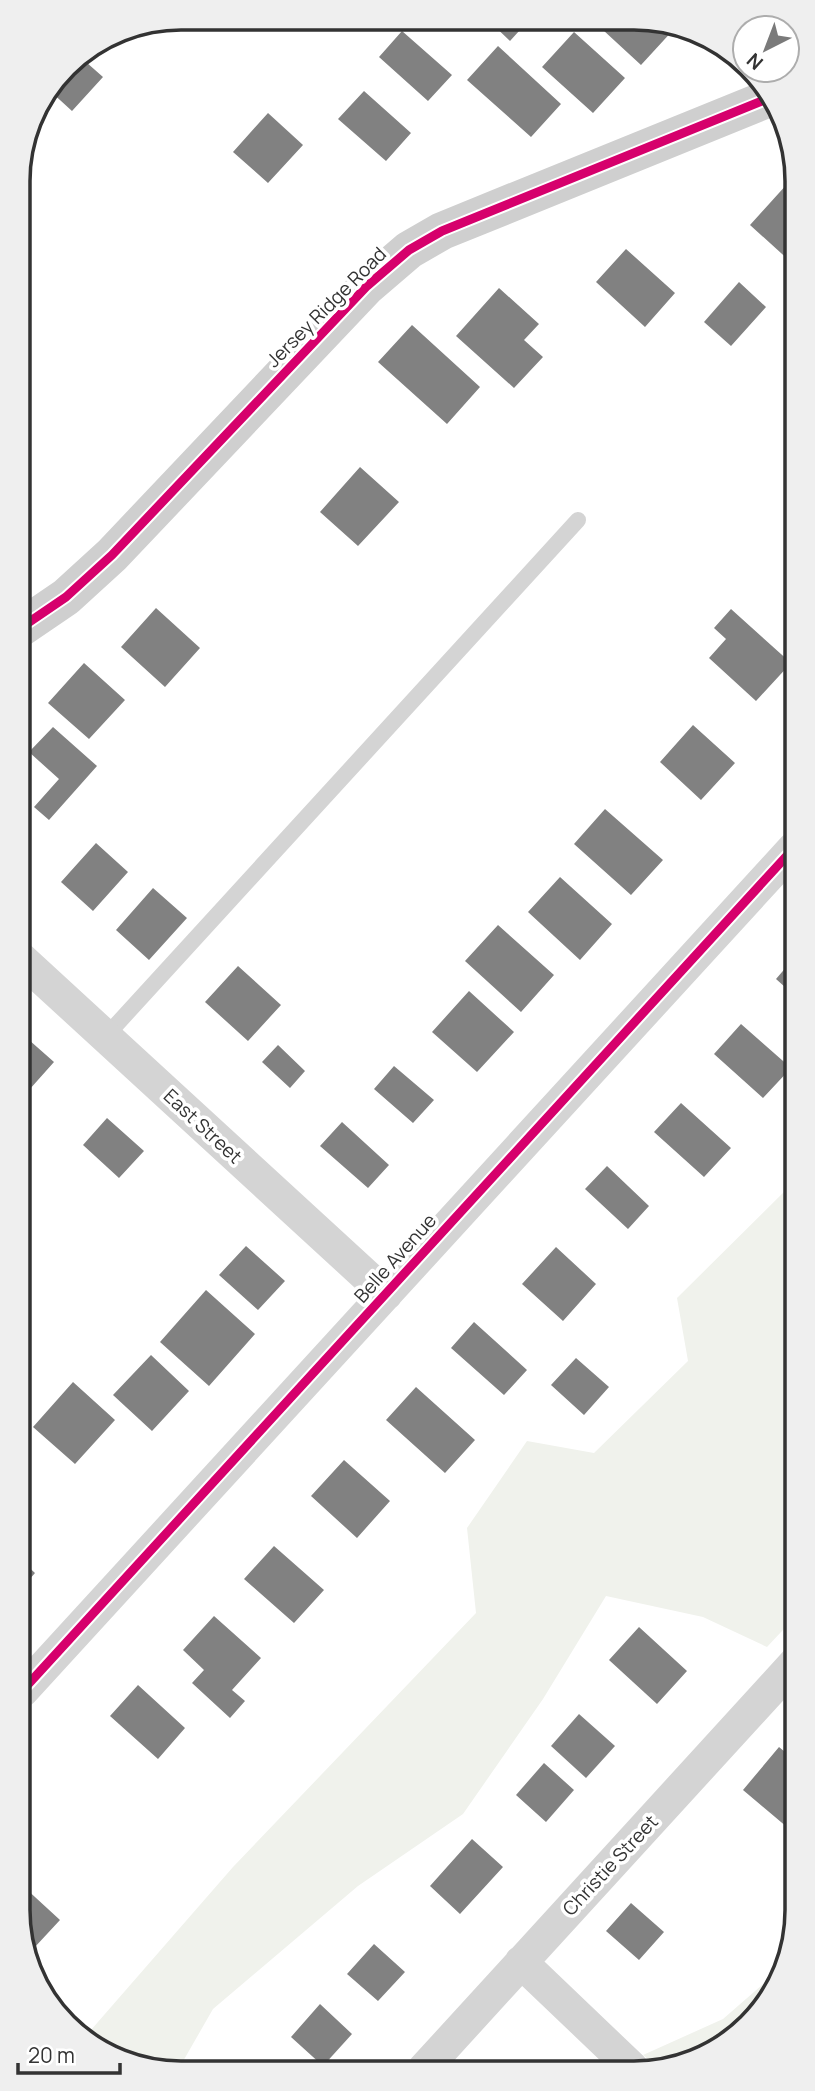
<svg xmlns="http://www.w3.org/2000/svg" width="815" height="2091" font-family="Manrope,sans-serif">
	<rect width="100%" height="100%" fill="#fff"/>
	<!-- green -->
	<path fill="#f0f2ec" d="M795 1181 796 1616 767 1647 703 1617 606 1596 543 1699 463 1814 358 1886 213 2009 178 2070H149L84 2038 233 1867 476 1613 467 1528 527 1441 594 1453 688 1361 677 1298Z
		M778 1971 763 2010 676 2068H659L643 2055 723 2019Z"/>
	<!-- building -->
	<path fill="#818181" d="M487 19 529 20 510 41Z
		M612 20 666 21 675 28 641 65 603 30Z
		M402 31 452 75 428 101 379 57Z
		M574 32 625 78 593 113 542 67Z
		M498 46 561 104 531 137 467 80Z
		M78 55 103 77 72 111 49 90 73 58Z
		M364 91 411 133 386 161 338 119Z
		M268 113 303 145 268 183 233 152Z
		M788 183 792 187V263L750 225Z
		M626 249 675 293 645 327 596 282Z
		M739 282 766 307 731 346 704 322Z
		M499 288 539 324 524 340 543 357 514 388 456 336Z
		M412 325 480 387 447 424 378 362Z
		M360 467 399 502 358 546 320 512Z
		M156 608 200 648 165 687 121 647Z
		M731 609 791 663 756 701 709 658 726 639 714 628Z
		M84 663 125 700 89 739 48 703Z
		M693 725 735 763 701 800 660 762Z
		M53 727 97 766 49 820 34 807 59 779 29 752Z
		M605 809 663 860 631 895 574 844Z
		M96 843 128 872 93 911 61 882Z
		M560 877 612 924 580 960 528 912Z
		M153 888 187 918 149 960 116 930Z
		M498 925 554 975 521 1012 465 961Z
		M794 958V993L795 996 776 979Z
		M238 966 281 1005 248 1041 205 1002Z
		M469 991 514 1032 477 1072 432 1032Z
		M741 1024 791 1068 763 1098 714 1054Z
		M20 1032 54 1062 21 1099Z
		M278 1045 305 1071 290 1088 262 1062Z
		M394 1066 434 1100 413 1123 374 1089Z
		M681 1103 731 1148 704 1177 654 1132Z
		M107 1118 144 1151 119 1178 83 1145Z
		M342 1122 389 1165 368 1188 320 1146Z
		M607 1166 649 1206 628 1229 585 1189Z
		M246 1246 285 1281 258 1310 219 1275Z
		M556 1247 596 1284 563 1321 522 1284Z
		M206 1290 255 1334 209 1386 160 1342Z
		M474 1322 527 1370 504 1395 451 1348Z
		M151 1355 189 1391 152 1431 113 1395Z
		M576 1358 609 1387 584 1415 551 1385Z
		M73 1382 115 1420 75 1464 33 1427Z
		M416 1387 475 1440 445 1473 386 1420Z
		M344 1460 390 1501 357 1538 311 1496Z
		M274 1546 324 1590 294 1623 244 1579Z
		M22 1561 35 1573 22 1588Z
		M214 1616 261 1658 232 1690 245 1701 230 1718 192 1683 204 1670 183 1650Z
		M639 1627 687 1671 657 1704 609 1660Z
		M138 1685 185 1728 158 1759 110 1716Z
		M579 1714 615 1746 586 1778 551 1746Z
		M779 1747 797 1762V1829L794 1833 743 1790Z
		M544 1763 574 1790 546 1822 516 1795Z
		M472 1839 503 1867 460 1914 430 1886Z
		M23 1886 60 1920 34 1948 23 1938Z
		M631 1903 664 1932 639 1960 606 1931Z
		M374 1944 405 1972 378 2001 347 1974Z
		M320 2004 352 2034 323 2066 291 2037Z"/>
	<g fill="none" stroke-linecap="round" stroke-linejoin="round">
		<!-- lane -->
		<path stroke="#d4d4d4" stroke-width="16" d="M106 1036 578 520"/>
		<!-- street -->
		<path stroke="#d4d4d4" stroke-width="33" d="M20 958 386 1294
			M22 1691 794 848
			M521 1962 632 2068
			M424 2069 796 1662"/>
		<!-- secondary -->
		<path stroke="#cfcfcf" stroke-width="38" d="M19 629 66 597 112 555 367 286 409 250 442 231 767 99"/>
		<defs>
			<path id="cycleway" d="M19 629 66 597 112 555 367 286 409 250 442 231 767 99
				M22 1691 794 848"/>
		</defs>
		<!-- cycleway casing -->
		<use href="#cycleway" stroke="#fff" stroke-width="13"/>
		<!-- cycleway -->
		<use href="#cycleway" stroke="#d6006c" stroke-width="9"/>
	</g>
	<g text-anchor="middle" dominant-baseline="central" stroke-width="7" stroke-linejoin="round" paint-order="stroke">
		<!-- street labels -->
		<g font-size="19" fill="#333" stroke="#fff">
			<text transform="translate(326 307) rotate(-45)">Jersey Ridge Road</text>
			<text transform="translate(203 1126) rotate(43)">East Street</text>
			<text transform="translate(395 1258) rotate(-48)">Belle Avenue</text>
			<text transform="translate(610 1865) rotate(-47)">Christie Street</text>
		</g>
	</g>
	<!-- crop -->
	<path d="M0 0H815V2091H0ZM181 30H634A151 151 0 0 1 785 181V1910A151 151 0 0 1 634 2061H181A151 151 0 0 1 30 1910V181A151 151 0 0 1 181 30Z" fill="#efefef" fill-rule="evenodd"/>
	<path fill="none" stroke="#333" stroke-width="3.5" d="M181 30H634A151 151 0 0 1 785 181V1910A151 151 0 0 1 634 2061H181A151 151 0 0 1 30 1910V181A151 151 0 0 1 181 30Z"/>
	<!-- north arrow -->
	<g transform="translate(766 49) rotate(222)"><circle r="33" fill="#ffffff" stroke="#adadad" stroke-width="2"/>
	<path d="M0-5L12 26L0 18L-12 26Z" fill="#7a7a7a"/>
	<text y="-10" font-size="19" font-weight="bold" text-anchor="middle" fill="#333333">N</text>
	</g>
	<!-- scale -->
	<path d="M18 2063v10h102v-10" fill="none" stroke="#333333" stroke-width="3.5"/>
	<text x="28" y="2063" font-size="21" fill="#333333" stroke="#ffffff" stroke-width="5" paint-order="stroke">20 m</text>
</svg>
